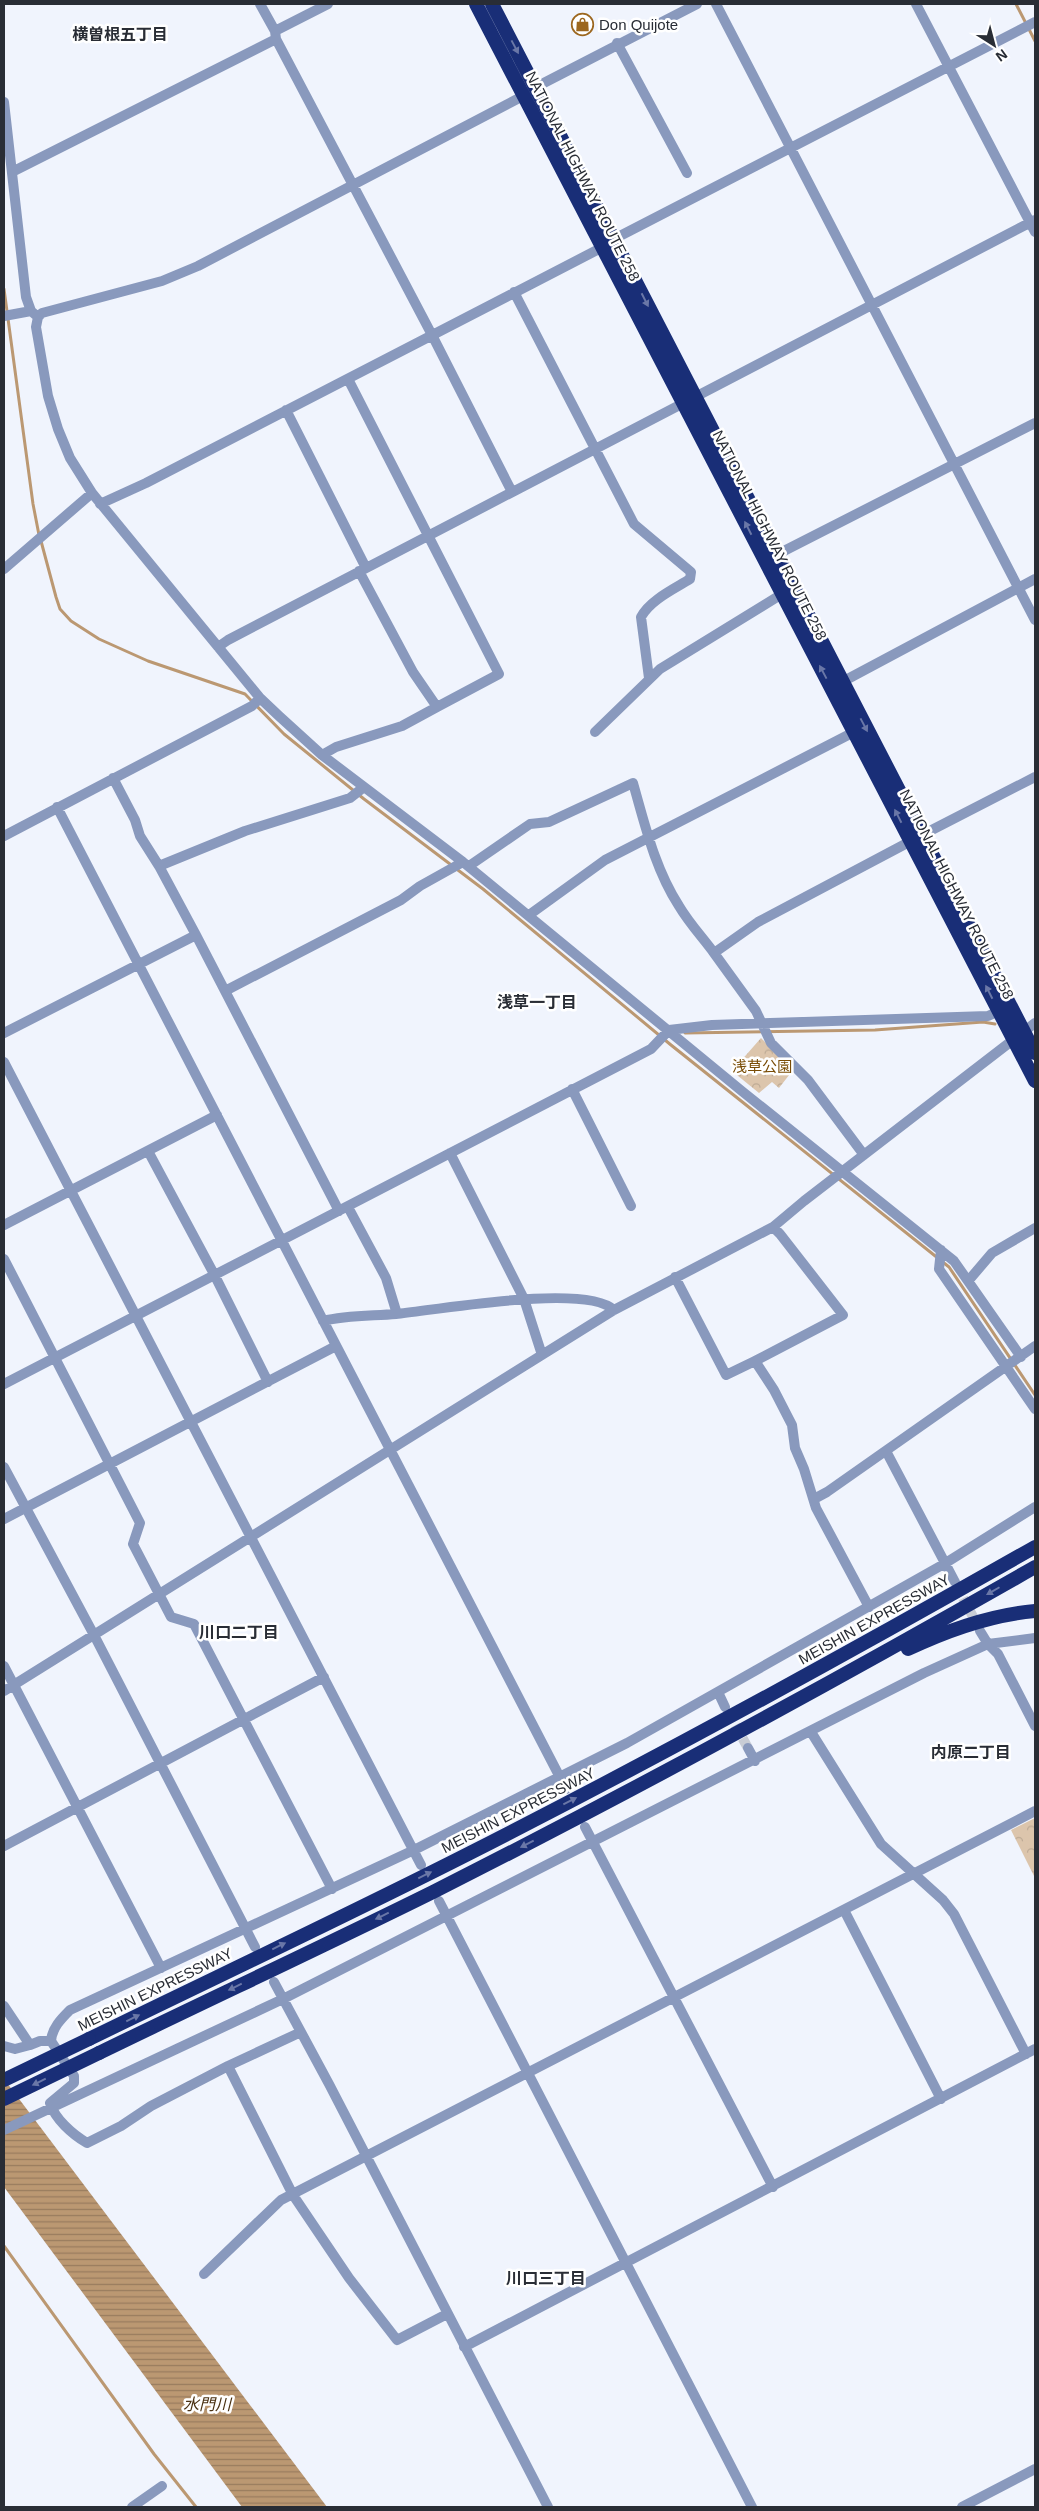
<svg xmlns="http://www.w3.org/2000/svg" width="1039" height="2511" font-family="Arial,'Noto Sans JP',sans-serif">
	<defs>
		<pattern id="park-crowns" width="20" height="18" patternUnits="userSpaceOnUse" patternTransform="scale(1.25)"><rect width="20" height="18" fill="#dcc5ac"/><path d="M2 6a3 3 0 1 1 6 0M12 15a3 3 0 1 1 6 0" fill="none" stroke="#bdaa95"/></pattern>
		<pattern id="water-rules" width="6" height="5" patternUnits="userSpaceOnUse" patternTransform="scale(1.25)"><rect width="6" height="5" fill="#bb9872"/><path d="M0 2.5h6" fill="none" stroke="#987c5e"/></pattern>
	</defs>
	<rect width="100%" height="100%" fill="#f0f4fd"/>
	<!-- park -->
	<path fill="url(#park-crowns)" d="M761 1038 793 1070 779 1088 772 1082 759 1093 732 1071Z
		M1035 1818V1878L1011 1830Z"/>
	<!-- water -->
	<path fill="url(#water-rules)" d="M4 2079 327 2507H242L4 2187Z"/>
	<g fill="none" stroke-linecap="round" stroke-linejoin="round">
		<!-- stream -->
		<path stroke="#bb9872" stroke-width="3" d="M1016 4 1035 41
			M4 289 33 504 39 535
			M41 541 56 597 60 609 71 621 99 639 148 661 245 694 284 734 364 799 483 889 671 1045 949 1267 1035 1395
			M685 1033 875 1030 983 1022 995 1024
			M4 2246 154 2454 196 2507"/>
		<!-- minor-tunnel -->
		<path stroke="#c8ccd5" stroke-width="10" stroke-dasharray="10 5" stroke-linecap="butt" d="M956 1585 979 1628
			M728 1712 748 1748"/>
		<!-- minor -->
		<path stroke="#8999bd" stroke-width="10" d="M260 4 275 31 276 39 432 335 512 492
			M697 4 536 87 523 96 198 266 162 281 42 313 38 317 36 327 48 396 58 429 70 458 92 493 260 698 279 716 322 755 463 862 743 1092 954 1261 1021 1357
			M716 4 1035 620
			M916 4 1035 232
			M275 31 328 4
			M617 43 687 173
			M4 102 26 297 31 311 38 317
			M12 172 276 39
			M614 239 1035 22
			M514 292 634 524 691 572 690 579C674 589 650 600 641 617L649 678
			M4 316 31 311
			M348 379 499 674 437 707
			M286 410 366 568
			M100 504 146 483 601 248
			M776 555 1035 423
			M4 569 92 493
			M218 647 228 640 1035 220
			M842 682 1035 579
			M595 732 660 669 782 594
			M322 755 336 747 402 726 437 707 413 672 359 571
			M113 778 135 820 140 836 159 866 196 935 339 1211
			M57 807 566 1789
			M922 835 1035 777
			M4 836 252 706 260 698
			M159 866 245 831 350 798 364 787
			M469 866 530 824 549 822 633 783C645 825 655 869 679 906 689 923 703 938 714 953
			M529 915 605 860 854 732
			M225 991 401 900 420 886 463 862
			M4 1033 196 935
			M4 1062 421 1865
			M572 1089 631 1206
			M148 1151 214 1274 268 1382
			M450 1153 524 1299 542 1355
			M864 1155 808 1080 771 1043 756 1011 714 953 758 922 911 841
			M348 1207 386 1278 397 1314
			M4 1225 217 1115
			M941 1250 939 1269 1035 1409
			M4 1259 140 1523 133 1544 171 1617 194 1624 332 1889
			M675 1277 726 1375 755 1361 774 1390 792 1425 795 1448 804 1469 816 1508 869 1607
			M969 1280 992 1253 1035 1228
			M323 1321C346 1315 372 1316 396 1314 436 1310 586 1283 614 1310
			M755 1361 843 1315 780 1234 773 1227
			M4 1384 651 1049 669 1030 712 1025 988 1016 999 1011
			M886 1451 955 1582
			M4 1467 94 1635 255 1947
			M814 1499 827 1492 1035 1346
			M4 1519 336 1346
			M980 1631 988 1644 998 1654 1035 1726
			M4 1666 161 1968
			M4 1691 614 1310 773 1227 804 1201 1035 1023
			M718 1692 725 1707
			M811 1732 881 1844 943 1900 954 1914 1026 2054
			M748 1748 755 1761
			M585 1827 773 2187
			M4 1846 324 1677
			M439 1901 752 2507
			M844 1910 941 2099
			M274 1982 329 2084 548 2507
			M4 2006 30 2045 40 2041H51
			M301 2032 228 2066 293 2195 349 2278 397 2340 447 2314
			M4 2046 15 2049 30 2045
			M228 2066 151 2106 121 2126 87 2143C72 2134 55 2119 50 2103L74 2083V2076L51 2041C52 2028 61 2019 70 2010L414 1850 627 1743 944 1564 1035 1507
			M4 2130 283 1999 924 1673 988 1644 1035 1638
			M204 2274 281 2200 1035 1811
			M464 2347 1035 2049
			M132 2507 162 2486
			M962 2507 1035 2469"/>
		<!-- highway -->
		<path stroke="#192e77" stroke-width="14" d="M476 4 1035 1081
			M492 4 1035 1053
			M908 1649C948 1630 990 1615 1035 1611
			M89 2039C216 1977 344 1917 470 1853 661 1756 849 1653 1035 1547
			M99 2053C210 1999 322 1947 433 1892 637 1789 837 1680 1035 1567"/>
		<!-- highway-bridge -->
		<path stroke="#192e77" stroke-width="14" d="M4 2080 89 2039
			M4 2099 99 2053"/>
	</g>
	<!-- one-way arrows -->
	<defs><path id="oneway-solid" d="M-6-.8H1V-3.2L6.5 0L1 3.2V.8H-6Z" transform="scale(1.25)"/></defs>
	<g fill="#6a77a7">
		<use href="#oneway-solid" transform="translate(515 47) rotate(62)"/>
		<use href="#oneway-solid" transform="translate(645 300) rotate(63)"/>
		<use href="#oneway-solid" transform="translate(748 528) rotate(-117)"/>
		<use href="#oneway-solid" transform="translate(823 672) rotate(-118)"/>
		<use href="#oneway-solid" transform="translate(864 725) rotate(62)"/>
		<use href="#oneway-solid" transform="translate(898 816) rotate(-117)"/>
		<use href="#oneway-solid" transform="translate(989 992) rotate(-117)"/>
		<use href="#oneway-solid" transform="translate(993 1591) rotate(150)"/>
		<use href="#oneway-solid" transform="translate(570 1801) rotate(-27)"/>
		<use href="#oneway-solid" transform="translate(527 1844) rotate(153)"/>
		<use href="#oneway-solid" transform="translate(425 1875) rotate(-26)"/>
		<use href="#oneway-solid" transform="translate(382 1916) rotate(154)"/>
		<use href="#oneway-solid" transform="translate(279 1946) rotate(-26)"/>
		<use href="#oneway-solid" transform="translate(235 1987) rotate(154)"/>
		<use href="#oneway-solid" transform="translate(133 2018) rotate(-26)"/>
		<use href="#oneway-solid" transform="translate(39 2082) rotate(154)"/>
	</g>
	<!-- icons -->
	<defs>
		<symbol id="shop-ring" viewBox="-11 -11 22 22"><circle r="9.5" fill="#fff" stroke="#9c671f" stroke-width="1.5"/><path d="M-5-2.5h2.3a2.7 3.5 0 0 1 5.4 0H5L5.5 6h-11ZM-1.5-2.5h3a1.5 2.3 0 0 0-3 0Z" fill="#9c671f"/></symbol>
	</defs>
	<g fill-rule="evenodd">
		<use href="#shop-ring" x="570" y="12" width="25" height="25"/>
	</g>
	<g text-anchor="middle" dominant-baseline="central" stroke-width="5" stroke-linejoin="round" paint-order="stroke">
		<!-- poi labels -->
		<g font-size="15" fill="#292d35" stroke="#fff" text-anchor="start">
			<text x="599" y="24">Don Quijote</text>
		</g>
		<!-- street labels -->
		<g font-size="15" fill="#292d35" stroke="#fff">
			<text transform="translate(583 176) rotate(63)">NATIONAL HIGHWAY ROUTE 258</text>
			<text transform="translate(770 535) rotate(63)">NATIONAL HIGHWAY ROUTE 258</text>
			<text transform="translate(957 894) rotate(63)">NATIONAL HIGHWAY ROUTE 258</text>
			<text transform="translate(874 1619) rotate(-29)">MEISHIN EXPRESSWAY</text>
			<text transform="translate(518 1810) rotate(-27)">MEISHIN EXPRESSWAY</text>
			<text transform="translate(155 1989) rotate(-26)">MEISHIN EXPRESSWAY</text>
		</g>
		<!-- park labels -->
		<g font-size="15" fill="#794c05" stroke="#fff">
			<text x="762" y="1066">浅草公園</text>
		</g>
		<!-- neighbourhood labels -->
		<g font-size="16" font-weight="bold" fill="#292d35" stroke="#fff">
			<text x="120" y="34">横曽根五丁目</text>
			<text x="537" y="1002">浅草一丁目</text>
			<text x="239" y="1632">川口二丁目</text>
			<text x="971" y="1752">内原二丁目</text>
			<text x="546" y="2278">川口三丁目</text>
		</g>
		<!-- water labels -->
		<g font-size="16" font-style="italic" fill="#4a3112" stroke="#fff">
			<text x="207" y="2404">水門川</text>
		</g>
	</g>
	<!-- border -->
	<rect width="1039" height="2511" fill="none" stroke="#292d35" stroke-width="10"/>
	<!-- north arrow -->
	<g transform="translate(994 45) rotate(144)" stroke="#ffffff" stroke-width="4" paint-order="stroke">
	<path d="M0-4L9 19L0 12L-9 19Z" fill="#292d35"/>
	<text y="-8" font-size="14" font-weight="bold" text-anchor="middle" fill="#292d35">N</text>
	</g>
</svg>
